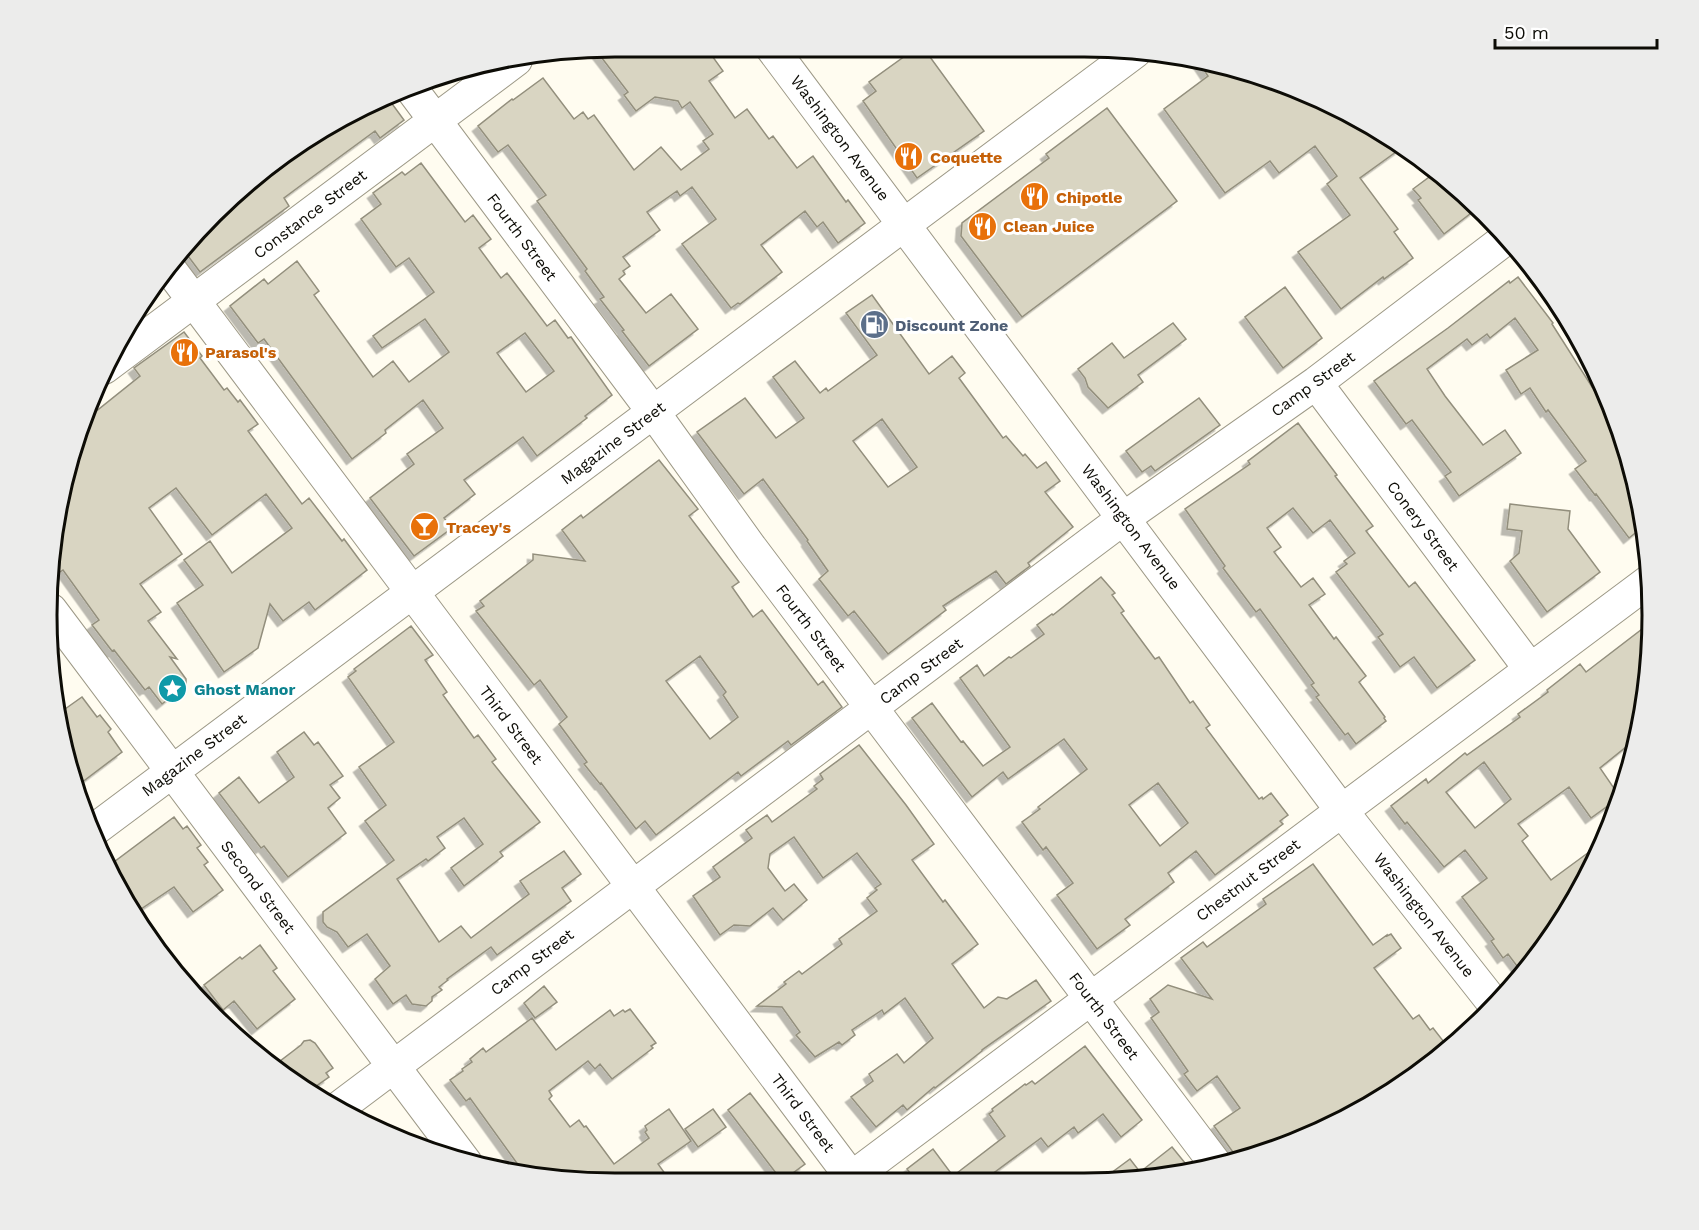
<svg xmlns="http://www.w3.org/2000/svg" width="1699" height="1230" font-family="'Work Sans',sans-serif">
	<defs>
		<filter id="shadow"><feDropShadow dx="-5.5" dy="5.5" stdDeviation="0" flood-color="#0004"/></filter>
	</defs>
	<rect width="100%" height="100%" fill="#fffcf0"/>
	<!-- building -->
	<path fill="#d9d5c2" stroke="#938f7d" stroke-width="1.5" fill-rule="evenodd" filter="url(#shadow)" d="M615 46H705L723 71 709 81 735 118 747 109 769 139 773 136 797 168 813 156 846 202 848 200 865 223 838 243 823 222 817 227 805 211 761 245 782 272 740 304 738 303 731 308 682 244 716 219 692 187 680 196 677 191 647 212 660 230 623 257 630 266 623 271 625 274 619 279 646 313 671 294 698 329 649 366 622 331 624 330 600 299 604 297 585 271 587 269 537 201 546 195 508 145 498 152 478 126 512 99 513 100 543 78 574 119 583 112 588 119 594 115 634 170 661 147 681 170 709 149 703 141 713 134 690 102 682 108 678 101 655 97 636 111 624 95 628 92 595 49Z
		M919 46H922L984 131 917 178 863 101 876 91 869 82Z
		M1196 58 1369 123 1400 149 1360 178 1398 229 1394 232 1413 258 1384 279 1383 277 1341 309 1298 252 1350 215 1327 184 1337 176 1315 146 1279 173 1270 161 1225 193 1164 109 1208 76Z
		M390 101 404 120 380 138 375 131 300 186 284 198 289 206 200 272 182 248 187 240 299 142Z
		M1107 108 1177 201 1022 317 961 236 962 223 1049 158 1046 154Z
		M421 163 465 222 473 215 491 239 479 248 501 278 507 273 547 326 555 320 568 338 571 337 612 395 585 416 587 418 537 456 523 437 464 480 475 494 444 518 452 528 414 556 370 498 414 464 407 454 443 428 423 400 385 430 386 433 352 459 264 339 258 343 230 306 264 279 268 284 297 261 319 291 314 295 373 377 393 361 409 382 449 352 425 319 382 348 373 336 434 292 409 258 396 267 361 219 381 204 373 193 402 172 405 175ZM525 333 554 371 526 392 497 353Z
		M1432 175 1475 210 1444 234 1418 200 1421 198 1413 189Z
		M1518 277 1553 323 1552 324 1592 387 1597 383 1605 394 1622 433 1644 526 1629 538 1596 494 1595 495 1575 469 1586 461 1548 410 1546 412 1530 388 1521 394 1506 370 1538 350 1515 318 1490 338 1487 334 1472 345 1467 339 1427 369 1445 396 1483 445 1505 430 1521 453 1459 496 1445 476 1451 472 1412 420 1406 424 1374 381 1448 328 1509 281 1510 283Z
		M1285 287 1322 338 1283 368 1245 317Z
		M872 295 929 374 952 356 965 373 959 378 1003 438 1006 436 1023 456 1025 454 1037 468 1046 462 1060 481 1045 492 1073 527 1028 563 1030 566 1006 584 996 571 943 606 946 610 888 654 854 611 848 616 819 579 828 571 807 541 808 540 763 479 744 494 697 432 745 398 776 438 804 418 773 377 795 361 820 393 826 388 828 391 877 355 846 313ZM882 419 917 467 888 487 853 441Z
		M1173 323 1186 339 1138 375 1143 382 1108 408 1088 387 1085 378 1078 369 1112 343 1124 358Z
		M184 332 202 356 200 358 224 390 227 388 238 402 240 400 258 424 248 431 302 504 309 498 342 541 344 539 367 570 315 610 309 602 283 621 270 604 258 648 224 672 177 603 203 585 184 560 210 541 232 573 292 528 266 494 212 535 176 488 149 508 182 554 140 584 161 612 148 621 177 659 170 657 186 679V685L162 704 149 687 145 690 114 650 112 651 92 625 99 620 63 570 51 578V540L89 417 140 376 134 368Z
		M1199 398 1220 425 1155 471 1151 466 1142 472 1126 451Z
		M1298 423 1337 475 1335 476 1373 526 1366 531 1409 587 1415 582 1475 660 1437 688 1414 657 1400 667 1378 637 1383 634 1336 572 1347 564 1344 561 1355 553 1330 520 1313 533 1293 508 1267 528 1281 547 1274 552 1301 587 1313 578 1325 594 1309 605 1334 639 1336 637 1366 676 1359 682 1385 717 1384 718 1386 721 1356 744 1348 733 1345 735 1316 697 1319 695 1311 685 1314 683 1260 609 1256 612 1223 568 1225 566 1185 509 1250 464 1248 461Z
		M659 460 698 509 689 516 739 582 732 587 753 617 762 610 818 685 823 681 842 707 791 745 788 741 741 776 738 772 656 835 645 821 636 829 601 783 600 784 584 764 587 762 559 724 567 717 540 680 534 685 476 611 484 606 480 601 533 560V554L585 561 562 530 581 515 583 518ZM700 656 726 692 723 695 738 717 710 739 666 681Z
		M1510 504 1570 511 1568 529 1600 572 1547 612 1510 561 1519 553 1522 531 1507 529Z
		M1101 577 1115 593 1112 595 1124 611 1121 613 1155 659 1159 657 1190 703 1193 701 1210 725 1206 728 1259 799 1262 797 1263 799 1271 793 1288 815 1280 821 1283 824 1215 875 1196 851 1168 873 1174 882 1125 919 1130 925 1097 949 1057 895 1073 883 1046 847 1043 850 1022 822 1040 809 1038 807 1087 769 1064 739 1008 779 1003 772 972 797 912 718 932 703 961 742 963 741 983 766 1010 747 960 678 977 665 984 676 1009 657 1011 658 1044 634 1037 625 1052 614 1053 615ZM1158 783 1188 823 1160 846 1129 805Z
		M1650 623 1651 653 1639 729 1629 738 1632 742 1600 768 1620 797 1591 818 1569 787 1518 824 1528 836 1522 841 1551 880 1604 841 1594 867 1535 961 1523 974 1508 954 1503 958 1491 941 1494 939 1462 897 1487 878 1465 850 1444 867 1407 822 1405 824 1391 806 1426 779 1428 783 1465 753 1467 755 1520 717 1518 714 1548 692 1547 690 1580 664 1586 672ZM1484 762 1511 799 1475 828 1446 792Z
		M411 626 433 655 425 660 447 692 443 695 474 738 478 735 496 759 492 762 540 822 500 852 503 856 464 886 451 868 483 844 464 818 437 837 445 848 428 861 426 859 397 879 439 942 461 926 471 938 529 894 520 881 564 851 581 874 562 888 571 901 497 955 491 947 447 979 448 980 439 987 442 990 432 997V1001L426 1006 412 1004 406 995 393 1004 375 979 390 966 367 934 348 947 337 932 327 927 323 922V912L394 860 365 821 386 805 359 767 394 742 348 677 356 671 354 669Z
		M82 697 97 717 100 715 111 729 108 732 122 752 77 786 58 714Z
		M304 732 314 745 318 742 343 776 330 785 340 798 328 808 346 833 288 877 264 846 261 848 219 793 239 777 259 803 294 777 277 752Z
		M859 745 906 805 934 844 912 860 943 902 945 900 978 944 952 964 984 1008 998 997 1007 999 1036 980 1051 1001 982 1050V1051L935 1088 934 1087 907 1110 903 1105 876 1127 851 1097 873 1081 869 1074 897 1054 904 1063 933 1038 905 998 884 1014 882 1010 852 1030 855 1035 842 1045 839 1042 815 1057 796 1035 800 1032 782 1007 757 1006 786 984 784 982 799 971 802 974 842 944 839 939 877 911 867 898 877 890 875 888 881 884 857 853 823 878 794 837 770 854 768 868 785 891 794 884 807 900 783 920 773 908 750 926 734 925 720 935 693 896 720 877 713 867 752 838 746 830 767 815 772 822 817 789 814 786 823 779 820 774Z
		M174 817 183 829 187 826 201 845 197 848 208 862 204 865 223 890 193 912 174 887 138 911 110 865Z
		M1313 864 1373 945 1387 935V936L1391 934 1401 948 1374 968 1413 1019 1419 1015 1430 1030 1433 1028 1444 1042 1440 1045 1445 1051 1335 1125 1235 1155 1214 1126 1240 1108 1217 1076 1197 1091 1184 1074 1188 1071 1151 1018 1159 1012 1150 999 1168 985 1212 999 1181 958 1203 942 1207 947 1266 904 1263 899Z
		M260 945 277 968 273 971 295 999 257 1029 234 1001 223 1010 204 985 240 957 242 959Z
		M544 986 557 1002 535 1018 524 1003Z
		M630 1009 656 1043 651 1046 653 1048 612 1079 600 1064 595 1069 588 1061 549 1091 552 1096 549 1099 570 1127 579 1120 584 1127 586 1126 614 1164 649 1138 645 1132 647 1130 645 1126 669 1109 691 1141 658 1164 671 1182H578L524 1173 470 1098 466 1101 450 1080 463 1071 462 1069 472 1062 470 1059 483 1048 486 1052 532 1018 556 1050 610 1010 614 1016 623 1010 625 1012Z
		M310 1040 315 1043 333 1068 326 1073 329 1077 309 1091 271 1068 301 1045 304 1041Z
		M1085 1046 1142 1120 1121 1137 1103 1114 1078 1133 1074 1127 1048 1147 1041 1138 984 1180H915L907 1169 933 1149 953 1176 1005 1136 989 1114 993 1111 992 1109 1025 1084 1026 1085 1032 1081 1035 1084Z
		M750 1093 805 1164 782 1181 728 1110Z
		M713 1109 726 1127 698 1147 685 1129Z
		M1172 1147 1190 1169 1159 1179H1103L1130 1159 1140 1172Z"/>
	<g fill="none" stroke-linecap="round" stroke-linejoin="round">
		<defs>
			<path id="minor" d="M771 47 1341 810 1494 1004
				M413 91 654 413 751 548 1214 1162
				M169 268 854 1181
				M104 368 516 60
				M1316 383 1530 669
				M51 610 466 1163
				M90 833 1135 52
				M337 1109 1124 518 1316 383 1508 237
				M847 1181 1649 581"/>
		</defs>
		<!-- minor casing -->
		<use href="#minor" stroke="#9d9987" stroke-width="34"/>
		<!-- minor -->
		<use href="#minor" stroke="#fff" stroke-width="32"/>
	</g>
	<!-- icons -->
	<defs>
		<symbol id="restaurant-disc" viewBox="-11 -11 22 22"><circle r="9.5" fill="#e8710a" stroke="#fff"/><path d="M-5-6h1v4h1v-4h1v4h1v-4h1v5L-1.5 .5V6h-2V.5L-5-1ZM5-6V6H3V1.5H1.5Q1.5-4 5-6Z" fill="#fff"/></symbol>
		<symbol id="fuel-disc" viewBox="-11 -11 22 22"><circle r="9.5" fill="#5c6f8a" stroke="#fff"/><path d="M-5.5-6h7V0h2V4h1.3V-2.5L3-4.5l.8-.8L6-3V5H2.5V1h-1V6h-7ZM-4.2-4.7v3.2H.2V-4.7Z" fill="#fff"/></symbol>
		<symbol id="bar-disc" viewBox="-11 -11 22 22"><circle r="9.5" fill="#e8710a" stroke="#fff"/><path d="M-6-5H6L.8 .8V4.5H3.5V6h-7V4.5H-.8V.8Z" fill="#fff"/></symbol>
		<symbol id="sight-disc" viewBox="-11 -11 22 22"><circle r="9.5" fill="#0f9aa8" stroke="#fff"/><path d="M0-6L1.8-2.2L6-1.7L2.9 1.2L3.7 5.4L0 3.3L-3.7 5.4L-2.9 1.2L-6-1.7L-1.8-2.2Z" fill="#fff"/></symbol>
	</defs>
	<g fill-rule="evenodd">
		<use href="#restaurant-disc" x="892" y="140" width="33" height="33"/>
		<use href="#restaurant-disc" x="1018" y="180" width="33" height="33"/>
		<use href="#restaurant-disc" x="966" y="210" width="33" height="33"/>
		<use href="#fuel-disc" x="858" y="308" width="33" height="33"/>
		<use href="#restaurant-disc" x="168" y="336" width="33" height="33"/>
		<use href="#bar-disc" x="408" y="510" width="33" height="33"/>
		<use href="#sight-disc" x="156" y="672" width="33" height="33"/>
	</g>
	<g text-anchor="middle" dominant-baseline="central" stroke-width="6" stroke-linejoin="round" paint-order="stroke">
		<!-- street labels -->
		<g font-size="16" fill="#0d0c06" stroke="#fff">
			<text transform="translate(840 138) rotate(53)">Washington Avenue</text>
			<text transform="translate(310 214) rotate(-37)">Constance Street</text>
			<text transform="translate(522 237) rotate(53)">Fourth Street</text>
			<text transform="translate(1313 384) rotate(-36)">Camp Street</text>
			<text transform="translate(613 443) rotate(-37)">Magazine Street</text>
			<text transform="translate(1423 526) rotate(53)">Conery Street</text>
			<text transform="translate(1131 527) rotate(53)">Washington Avenue</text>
			<text transform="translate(811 628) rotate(53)">Fourth Street</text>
			<text transform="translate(921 671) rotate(-37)">Camp Street</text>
			<text transform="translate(511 725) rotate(53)">Third Street</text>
			<text transform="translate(194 755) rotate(-37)">Magazine Street</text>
			<text transform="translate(1248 880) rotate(-37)">Chestnut Street</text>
			<text transform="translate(258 887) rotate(53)">Second Street</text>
			<text transform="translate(1424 915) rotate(52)">Washington Avenue</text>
			<text transform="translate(532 962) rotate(-37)">Camp Street</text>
			<text transform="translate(1104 1016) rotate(53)">Fourth Street</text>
			<text transform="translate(803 1113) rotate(53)">Third Street</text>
		</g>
		<!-- food labels -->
		<g font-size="16" font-weight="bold" fill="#c56008" stroke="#fff" text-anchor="start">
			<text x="930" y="157">Coquette</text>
			<text x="1056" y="197">Chipotle</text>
			<text x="1003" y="226">Clean Juice</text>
			<text x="205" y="352">Parasol's</text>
			<text x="446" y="527">Tracey's</text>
		</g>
		<!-- service labels -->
		<g font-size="16" font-weight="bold" fill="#4e5e75" stroke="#fff" text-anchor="start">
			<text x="895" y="325">Discount Zone</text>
		</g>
		<!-- culture labels -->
		<g font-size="16" font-weight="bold" fill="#0d838f" stroke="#fff" text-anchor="start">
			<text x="194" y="689">Ghost Manor</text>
		</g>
	</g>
	<!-- crop -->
	<path d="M0 0H1699V1230H0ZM615 57H1084A558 558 0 0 1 1642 615V615A558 558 0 0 1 1084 1173H615A558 558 0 0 1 57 615V615A558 558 0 0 1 615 57Z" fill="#ececeb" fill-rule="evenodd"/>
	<path fill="none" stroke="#0d0c06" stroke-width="3" d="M615 57H1084A558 558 0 0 1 1642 615V615A558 558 0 0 1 1084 1173H615A558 558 0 0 1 57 615V615A558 558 0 0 1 615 57Z"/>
	<!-- scale -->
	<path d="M1495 39v9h162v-9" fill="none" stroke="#0d0c06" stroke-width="3"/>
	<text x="1504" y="39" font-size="18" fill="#0d0c06" stroke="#ffffff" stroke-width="4.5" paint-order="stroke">50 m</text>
</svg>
